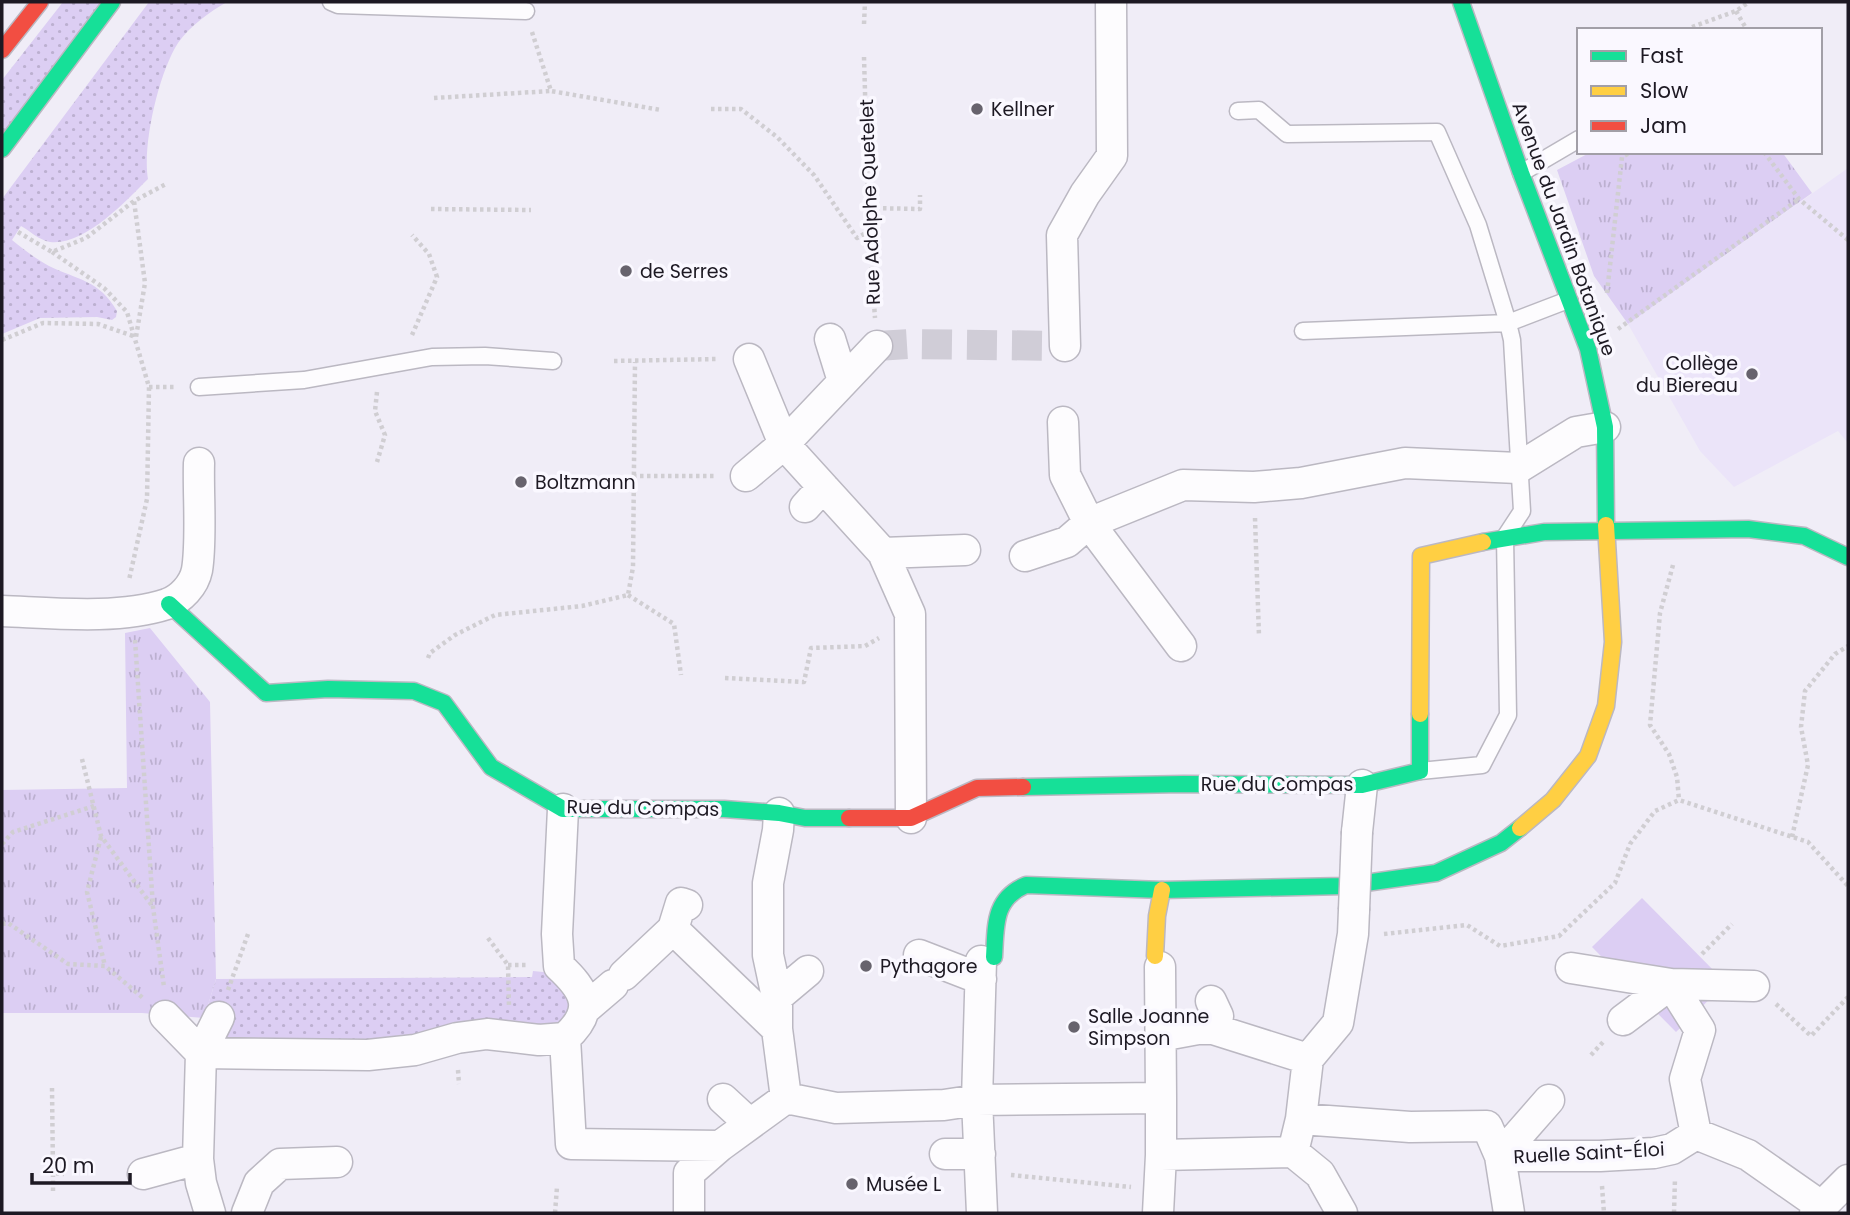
<svg xmlns="http://www.w3.org/2000/svg" width="1850" height="1215" font-family="Poppins,sans-serif">
	<defs>
		<pattern id="grass-dots" width="8" height="8" patternUnits="userSpaceOnUse" patternTransform="scale(1.75)"><rect width="8" height="8" fill="#dccef3"/><path d="M2 2h.1M6 6h.1" fill="none" stroke="#bcb0d0" stroke-width="1.8" stroke-linecap="round"/></pattern>
		<pattern id="park-tufts" width="24" height="20" patternUnits="userSpaceOnUse" patternTransform="scale(1.75)"><rect width="24" height="20" fill="#dccef3"/><path d="M3 7l-1-3M5 7V3M7 7l1-3M15 17l-1-3M17 17v-4M19 17l1-3" fill="none" stroke="#bcb0d0"/></pattern>
	</defs>
	<rect width="100%" height="100%" fill="#f0edf7"/>
	<!-- built -->
	<path fill="#ebe4f9" d="M1848 168V443L1838 431 1734 487 1700 451 1628 324Z"/>
	<!-- grass -->
	<path fill="url(#grass-dots)" d="M63 2H102L2 136V80Z
		M149 2H227C209 12 190 26 178 43 159 72 142 145 148 179 125 202 84 246 50 242 39 240 30 231 21 226L12 240C23 249 36 259 49 266 78 280 99 280 117 311L116 317 112 320 97 317 40 318 2 334V199Z
		M533 971 553 973 576 1005 553 1033 420 1039 217 1043 204 1018 216 979 532 977Z"/>
	<!-- park -->
	<path fill="url(#park-tufts)" d="M1591 152H1782L1812 193 1628 324 1594 276 1557 170Z
		M150 628 210 702 216 979 204 1018 142 1013H2V790L127 788 125 633Z"/>
	<!-- garden -->
	<path fill="#dccef3" d="M1642 898 1726 983 1676 1032 1592 947Z"/>
	<g fill="none" stroke-linecap="round" stroke-linejoin="round">
		<!-- street-tunnel -->
		<path stroke="#d0cdd7" stroke-width="30" stroke-dasharray="30 15" stroke-linecap="butt" d="M877 346 909 344 1065 346"/>
		<defs>
			<path id="lane" d="M331 2 338 5 526 11
				M1238 111 1259 110 1287 134 1437 132 1478 225 1508 323 1512 340 1522 511 1505 537 1508 715 1482 765 1420 771
				M1521 173 1579 139
				M1303 331 1508 323 1568 300
				M199 387 304 380 432 357 485 356 553 361"/>
			<path id="street" d="M830 339 843 381
				M877 346 784 444 883 553 910 614 911 818
				M1065 346 1062 235 1085 194 1112 156 1111 2
				M1063 422 1065 475 1089 523 1181 646
				M746 476 784 444 749 359
				M805 507 823 487
				M883 553 965 550
				M1025 556 1067 542 1089 523 1183 485 1254 487 1301 483 1405 463 1518 468 1576 432 1605 427
				M2 611C53 613 117 620 167 604 181 599 194 585 197 570 202 540 198 494 199 463
				M563 809 557 934 559 966C586 991 596 1010 565 1038L571 1144 720 1146 786 1098 836 1108 944 1105 977 1100 1161 1098 1160 967
				M779 813 778 830 768 883V955L777 997V1029L786 1098
				M1357 832 1362 785
				M673 929 777 1029
				M919 955 981 979
				M981 961 977 1100 982 1213
				M1571 968 1671 984 1754 986
				M624 975 673 929 681 903 687 905
				M1671 984 1700 1030 1685 1079 1696 1134
				M777 997 808 971
				M1211 1001 1218 1016 1213 1029
				M585 1009 613 985
				M165 1016 201 1053 198 1159 201 1183 210 1213
				M219 1017 201 1053 368 1055 415 1050 457 1038 487 1034 539 1040 565 1038
				M1623 1020 1671 984
				M1160 1036 1198 1029H1213L1308 1059
				M1161 1098V1155L1293 1152
				M723 1099 749 1123
				M1301 1119 1410 1127 1487 1126 1500 1156H1600L1654 1153 1672 1149 1696 1134 1748 1155 1821 1206
				M945 1154H980
				M143 1174 198 1159
				M247 1213 259 1183 280 1164 337 1162
				M689 1213V1173L720 1146
				M1158 1213 1161 1155
				M1342 1213 1320 1174 1293 1152 1301 1119 1308 1059 1338 1023 1353 934 1354 910
				M1509 1213 1500 1156 1549 1100
				M1815 1213 1848 1180"/>
			<path id="fast" d="M1461 2 1521 173 1588 349 1605 427 1606 525
				M2 149 112 2
				M1483 542 1544 532 1748 529 1804 536 1848 557
				M169 604 266 693 328 689 414 691 444 703 491 767 563 809H724L779 813 805 818H849
				M1023 787 1184 784 1362 785 1420 771V714
				M994 957C996 926 993 899 1026 885L1162 890 1344 886 1436 873 1501 843 1520 828"/>
			<path id="slow" d="M1420 714 1421 556 1483 542
				M1520 828 1553 800 1588 756 1606 706 1613 642 1606 525
				M1155 956 1157 916 1162 890"/>
			<path id="jam" d="M2 50 40 2
				M849 818H911L977 788 1023 787"/>
		</defs>
		<!-- lane casing -->
		<use href="#lane" stroke="#bbb8c2" stroke-width="19"/>
		<!-- street casing -->
		<use href="#street" stroke="#bbb8c2" stroke-width="33"/>
		<!-- fast casing -->
		<use href="#fast" stroke="#bbb8c2" stroke-width="19"/>
		<!-- slow casing -->
		<use href="#slow" stroke="#bbb8c2" stroke-width="19"/>
		<!-- jam casing -->
		<use href="#jam" stroke="#bbb8c2" stroke-width="19"/>
		<!-- path -->
		<path stroke="#d0ced2" stroke-width="4.5" stroke-dasharray="3.5 3.5" stroke-linecap="butt" d="M1736 11 1747 30
			M864 24 865 2
			M1692 27 1736 11 1749 2
			M532 32 551 91 661 110
			M864 57 869 231 875 318
			M434 98 551 91
			M711 109H741L777 137 814 175 857 238 869 231
			M1764 152 1799 199 1848 240
			M869 208 920 209V195
			M431 209 531 210
			M18 232 52 252 86 238 134 201 166 184
			M52 252 104 288 127 312 149 387 147 499 129 580
			M1607 293 1622 157 1631 152
			M1618 329 1799 199
			M412 335 437 277 429 254 412 235
			M2 340 43 323 98 324 136 337 145 283 134 201
			M614 361 718 359
			M149 387H176
			M377 392 375 411 385 435 377 462
			M633 476H716
			M1255 518 1259 636
			M1673 565 1660 613 1650 725 1669 754 1677 777 1679 800
			M628 595 674 624 681 675
			M135 640 153 907 164 987
			M428 658 430 653 455 635 495 615 582 606 628 595 633 567 635 362
			M725 678 804 682 811 648 865 646 879 638
			M82 759 101 836 153 907
			M101 837 87 892 105 966
			M1792 837 1808 765 1801 727 1805 691 1835 654 1848 646
			M2 844 13 832 94 806
			M2 924 8 923 68 964 105 966 143 998
			M1384 934 1467 925 1500 946 1559 936 1615 883 1630 844 1655 811 1679 800 1808 842 1848 886
			M488 938 508 965 509 1007
			M1702 954 1732 924
			M508 965H528
			M228 990 248 934
			M1776 1004 1811 1036 1848 997
			M1591 1055 1604 1041
			M458 1070 459 1084
			M52 1088 53 1173
			M1011 1175 1131 1187
			M1602 1186 1604 1213
			M53 1191V1173L64 1174
			M555 1213 557 1187
			M1674 1213 1675 1178"/>
		<!-- lane -->
		<use href="#lane" stroke="#fdfcfe" stroke-width="16"/>
		<!-- street -->
		<use href="#street" stroke="#fdfcfe" stroke-width="30"/>
		<!-- fast -->
		<use href="#fast" stroke="#16e098" stroke-width="16"/>
		<!-- slow -->
		<use href="#slow" stroke="#ffcf43" stroke-width="16"/>
		<!-- jam -->
		<use href="#jam" stroke="#f24e42" stroke-width="16"/>
		<defs>
			<path id="street-bridge" d="M1354 910 1357 832"/>
		</defs>
		<!-- street-bridge casing -->
		<use href="#street-bridge" stroke="#bbb8c2" stroke-width="33" stroke-linecap="butt"/>
		<!-- street-bridge -->
		<use href="#street-bridge" stroke="#fdfcfe" stroke-width="30"/>
	</g>
	<!-- markers -->
	<g fill="#67636d" stroke="#faf8ff" stroke-width="2.5">
		<circle cx="977" cy="109" r="7"/>
		<circle cx="626" cy="271" r="7"/>
		<circle cx="1752" cy="374" r="7"/>
		<circle cx="521" cy="482" r="7"/>
		<circle cx="866" cy="966" r="7"/>
		<circle cx="1074" cy="1027" r="7"/>
		<circle cx="852" cy="1184" r="7"/>
	</g>
	<g text-anchor="middle" dominant-baseline="central" stroke-width="7" stroke-linejoin="round" paint-order="stroke">
		<!-- poi labels -->
		<g font-size="19" fill="#1d1923" stroke="#faf8ff" text-anchor="start">
			<text x="991" y="109">Kellner</text>
			<text x="640" y="271">de Serres</text>
			<text x="1738" y="363" text-anchor="end">Collège<tspan x="1738" dy="22">du Biereau</tspan></text>
			<text x="535" y="482">Boltzmann</text>
			<text x="880" y="966">Pythagore</text>
			<text x="1088" y="1016">Salle Joanne<tspan x="1088" dy="22">Simpson</tspan></text>
			<text x="866" y="1184">Musée L</text>
		</g>
		<!-- street labels -->
		<g font-size="19" fill="#1d1923" stroke="#faf8ff">
			<text transform="translate(870 202) rotate(-92)">Rue Adolphe Quetelet</text>
			<text transform="translate(1564 229) rotate(70)">Avenue du Jardin Botanique</text>
			<text x="1277" y="784">Rue du Compas</text>
			<text transform="translate(643 808) rotate(1)">Rue du Compas</text>
			<text transform="translate(1589 1153) rotate(-3)">Ruelle Saint-Éloi</text>
		</g>
	</g>
	<!-- border -->
	<rect width="1850" height="1215" fill="none" stroke="#1d1923" stroke-width="7"/>
	<!-- legend -->
	<rect x="1577" y="28" width="245" height="126" fill="#faf8ff" stroke="#a29fa7" stroke-width="2"/>
	<rect x="1591" y="51" width="35" height="10" fill="#16e098" stroke="#a29fa7" stroke-width="2"/>
	<text x="1640" y="63" font-size="21" fill="#1d1923">Fast</text>
	<rect x="1591" y="86" width="35" height="10" fill="#ffcf43" stroke="#a29fa7" stroke-width="2"/>
	<text x="1640" y="98" font-size="21" fill="#1d1923">Slow</text>
	<rect x="1591" y="121" width="35" height="10" fill="#f24e42" stroke="#a29fa7" stroke-width="2"/>
	<text x="1640" y="133" font-size="21" fill="#1d1923">Jam</text>
	<!-- scale -->
	<path d="M32 1173v10h98v-10" fill="none" stroke="#1d1923" stroke-width="3.5"/>
	<text x="42" y="1173" font-size="21" fill="#1d1923" stroke="#faf8ff" stroke-width="5" paint-order="stroke">20 m</text>
</svg>
